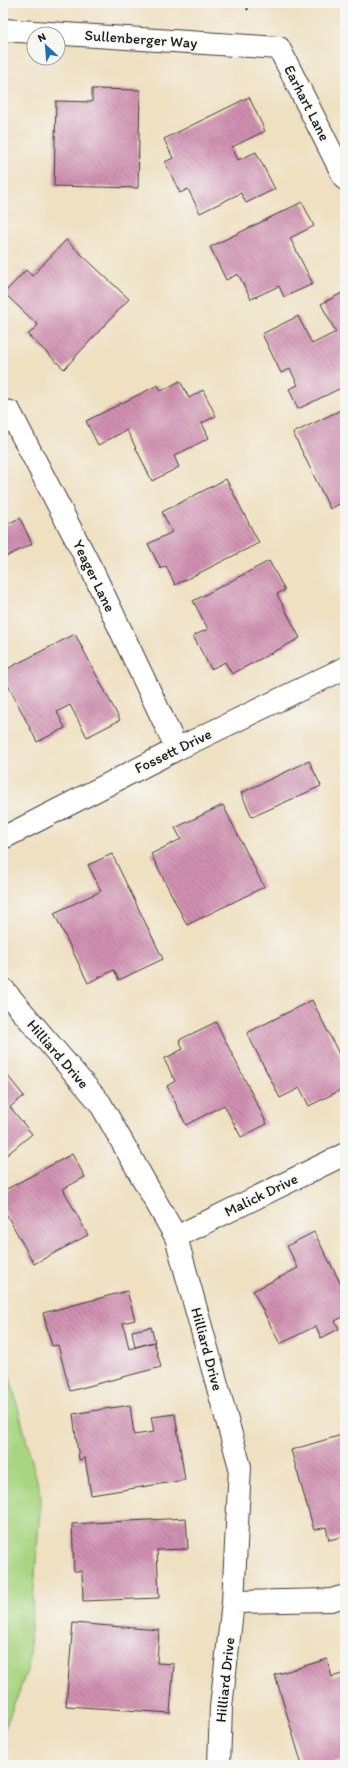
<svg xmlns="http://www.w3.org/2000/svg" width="348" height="1768" font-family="Itim,sans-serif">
	<defs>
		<pattern id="building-back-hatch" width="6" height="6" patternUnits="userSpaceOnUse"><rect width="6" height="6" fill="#d090b1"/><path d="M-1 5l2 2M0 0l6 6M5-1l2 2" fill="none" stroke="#a8758f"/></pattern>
	</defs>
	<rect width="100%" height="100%" fill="#f6f6f2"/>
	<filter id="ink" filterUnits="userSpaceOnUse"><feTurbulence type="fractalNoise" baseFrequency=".025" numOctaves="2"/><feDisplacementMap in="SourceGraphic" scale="8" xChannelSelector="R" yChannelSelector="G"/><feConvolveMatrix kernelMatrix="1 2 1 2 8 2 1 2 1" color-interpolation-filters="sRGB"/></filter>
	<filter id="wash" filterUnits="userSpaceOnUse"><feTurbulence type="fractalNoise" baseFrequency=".012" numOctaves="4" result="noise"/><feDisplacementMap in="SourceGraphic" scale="16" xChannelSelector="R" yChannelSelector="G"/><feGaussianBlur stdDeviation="0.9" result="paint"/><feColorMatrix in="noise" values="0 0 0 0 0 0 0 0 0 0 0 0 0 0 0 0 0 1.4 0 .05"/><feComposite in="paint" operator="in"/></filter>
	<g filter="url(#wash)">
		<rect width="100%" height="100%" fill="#efe0c1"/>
		<!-- green -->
		<path fill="#a8d581" stroke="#62784e" d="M3 1350 41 1496 28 1668 3 1733Z"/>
		<g id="blocks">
			<!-- building -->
			<path fill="url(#building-back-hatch)" d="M92 89 140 90 138 188 54 186 56 101 92 102Z
				M249 97 265 131 232 147 238 160 256 152 275 189 246 203 241 193 200 213 188 189 180 193 165 162 173 158 164 139Z
				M302 202 314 226 290 238 313 284 284 297 279 286 251 299 238 274 226 280 210 247Z
				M66 240 129 299 64 369 28 335 38 325 4 293 26 270 32 276Z
				M342 293 345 298V386L298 409 289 389 298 385 290 369 281 373 262 334 298 316 312 344 336 332 321 304Z
				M180 381 189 398 203 390 216 416 202 423 209 438 174 456 179 467 152 481 127 430 98 445 86 421 158 385 161 391Z
				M345 408V501L330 509 293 433Z
				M226 479 259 543 175 585 166 566 161 569 148 544 172 532 162 512Z
				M20 518 32 544 3 558V526Z
				M269 561 285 590 277 594 300 638 232 674 225 662 211 669 193 636 208 629 193 601Z
				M75 634 120 720 87 737 70 705 57 712 65 728 37 742 3 675V671Z
				M309 761 321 786 252 817 241 793Z
				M223 805 264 887 187 925 151 854 181 839 175 828Z
				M112 854 163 959 119 980 114 970 88 983 54 913 101 891 88 865Z
				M312 1000 345 1066V1088L309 1106 300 1088 280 1098 247 1033Z
				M216 1022 267 1124 241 1137 224 1105 186 1125 167 1086 175 1081 164 1059 183 1049 179 1040Z
				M3 1070 24 1096 10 1107 32 1134 3 1158Z
				M72 1154 85 1177 63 1189 88 1235 34 1264 3 1208V1191Z
				M314 1232 345 1292V1316L335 1321 339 1329 321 1338 316 1326 280 1344 253 1291 298 1268 287 1246Z
				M127 1291 135 1320 123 1323 129 1349 154 1342 161 1367 70 1391 58 1345 52 1346 43 1313Z
				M151 1327 155 1342 135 1347 132 1331Z
				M130 1405 134 1435 154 1432 151 1417 175 1414 185 1480 91 1495 85 1458 79 1460 73 1414Z
				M345 1434V1536L329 1540 326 1527 314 1530 291 1450Z
				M186 1518 188 1549 157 1550 159 1598 83 1601 82 1571H74L72 1524Z
				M73 1623 159 1630 157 1663 174 1664 170 1713 66 1706Z
				M327 1659 332 1677 345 1673V1759L324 1765H302L275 1675Z"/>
		</g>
	</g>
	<g filter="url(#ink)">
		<use href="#blocks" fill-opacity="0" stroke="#3c3935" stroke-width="1"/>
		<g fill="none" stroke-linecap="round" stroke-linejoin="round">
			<defs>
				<path id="street" d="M3 30 279 48 345 179
					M3 411 10 412 93 572 177 749
					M3 838 177 749 345 668
					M3 989 100 1103 176 1237 240 1467 233 1602 221 1707 219 1765
					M176 1237 345 1154
					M233 1602 331 1600 345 1596"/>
			</defs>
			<!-- street casing -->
			<use href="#street" stroke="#3c3935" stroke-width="24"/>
			<!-- path -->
			<path stroke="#3c3935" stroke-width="2.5" stroke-dasharray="3 3" stroke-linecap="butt" d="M244 3 248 10"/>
			<!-- street -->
			<use href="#street" stroke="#fff" stroke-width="22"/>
		</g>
	</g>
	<g text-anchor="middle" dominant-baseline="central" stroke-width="3" stroke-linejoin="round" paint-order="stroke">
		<!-- street labels -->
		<g font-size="15" fill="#1c1c1c" stroke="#f6f6f2">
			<text transform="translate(141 39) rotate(4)">Sullenberger Way</text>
			<text transform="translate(307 103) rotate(63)">Earhart Lane</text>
			<text transform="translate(94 576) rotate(64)">Yeager Lane</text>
			<text transform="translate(173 751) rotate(-26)">Fossett Drive</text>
			<text transform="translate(58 1054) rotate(49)">Hilliard Drive</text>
			<text transform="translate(261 1195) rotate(-26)">Malick Drive</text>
			<text transform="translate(207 1349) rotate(75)">Hilliard Drive</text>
			<text transform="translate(225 1680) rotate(-84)">Hilliard Drive</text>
		</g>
	</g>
	<!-- margin -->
	<rect width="348" height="1768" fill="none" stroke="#f6f6f2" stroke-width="16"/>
	<!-- north arrow -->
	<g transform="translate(46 46) rotate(334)"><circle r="19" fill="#f6f6f2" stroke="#9f9f9c"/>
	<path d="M0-3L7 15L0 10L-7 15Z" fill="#1f6fb2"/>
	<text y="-6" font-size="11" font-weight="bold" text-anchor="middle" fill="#1c1c1c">N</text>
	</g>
</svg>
